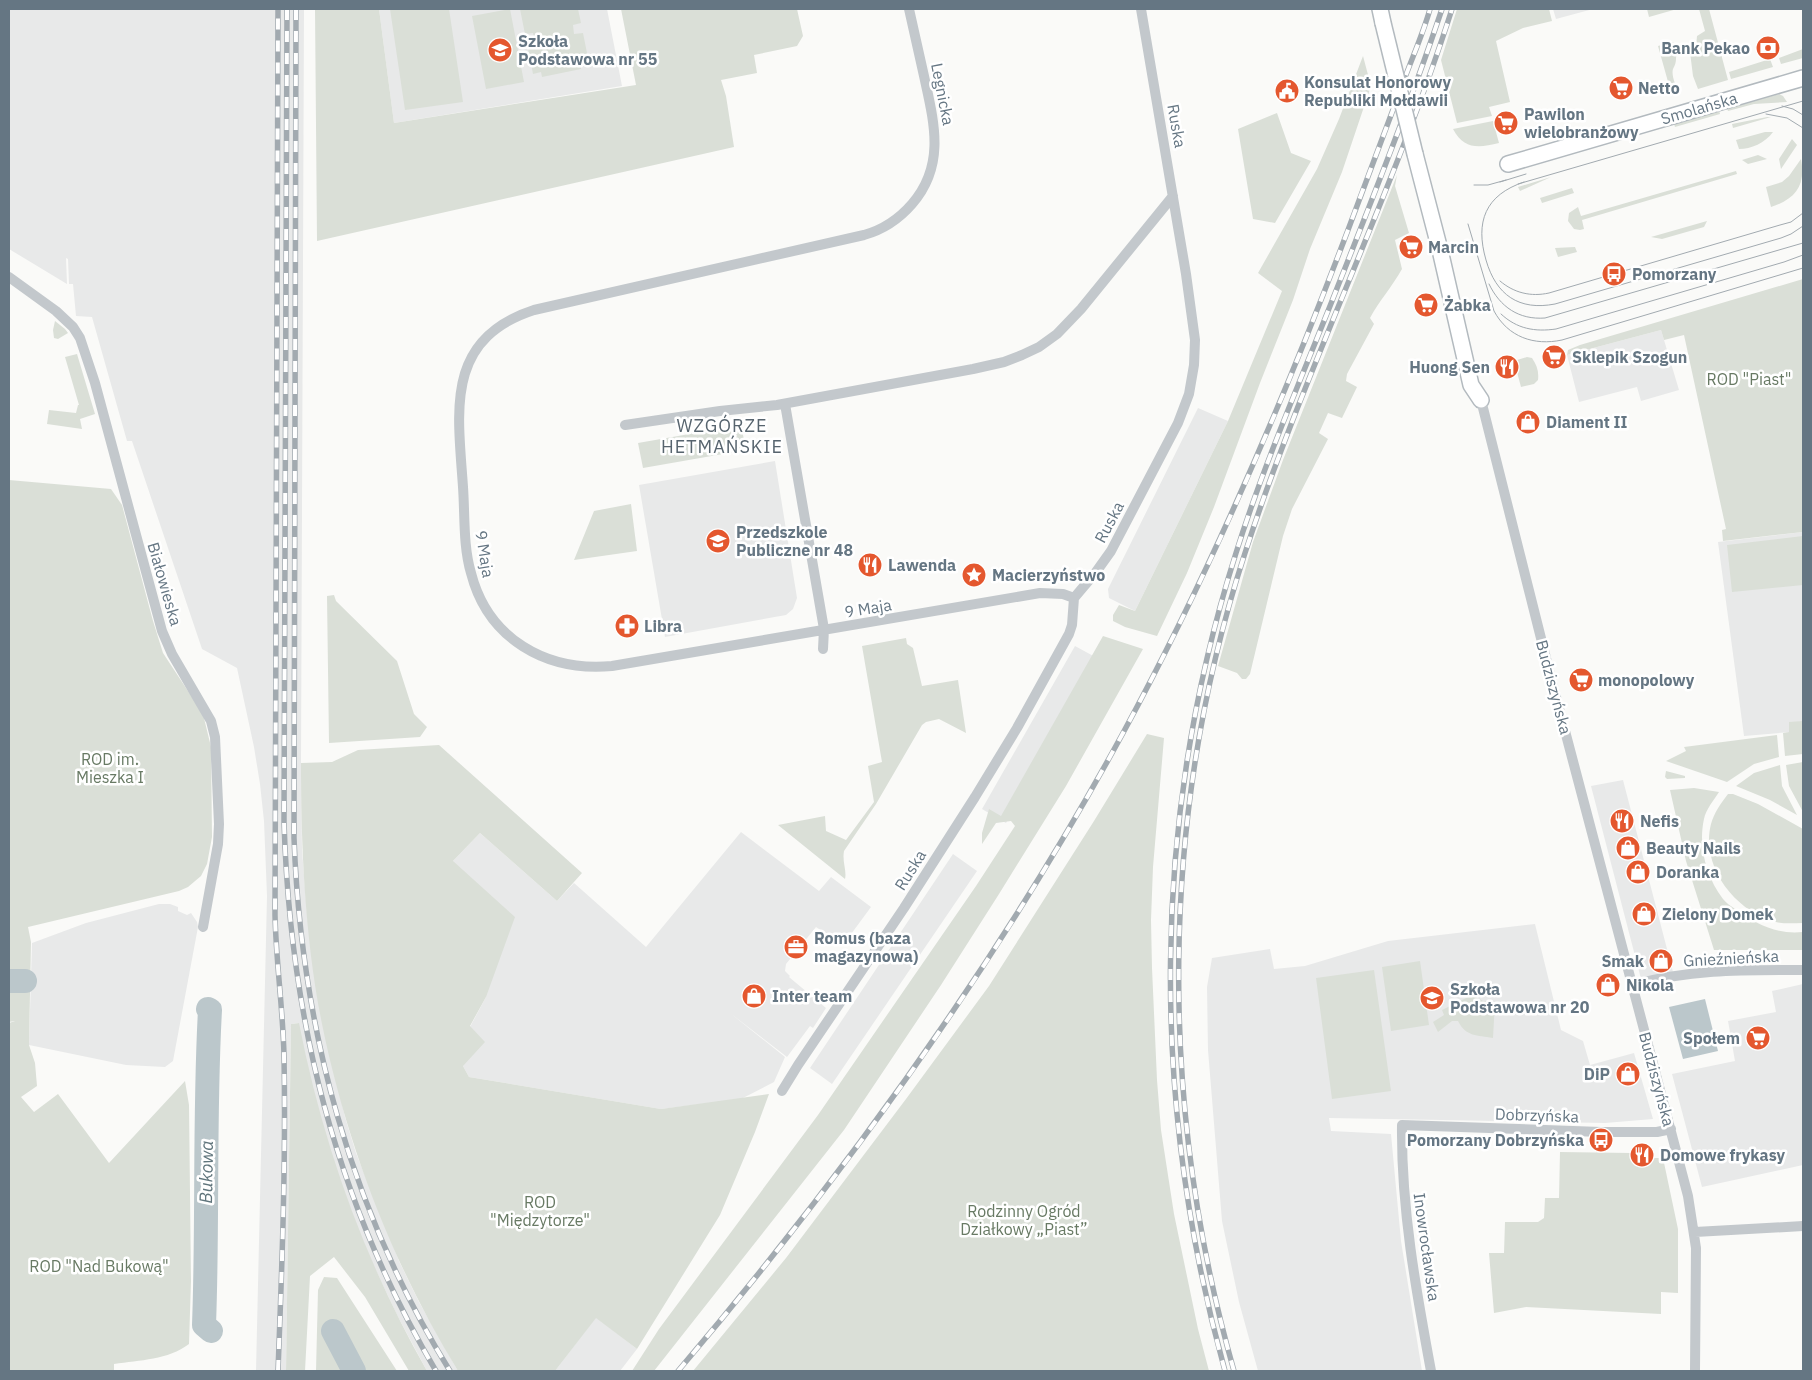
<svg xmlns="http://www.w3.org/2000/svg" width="1812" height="1380" font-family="'IBM Plex Sans',sans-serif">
	<rect width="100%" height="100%" fill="#fafaf8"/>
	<!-- built -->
	<path fill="#e8e9e9" d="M9 9H304L301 763 302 850 307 913 317 993 345 1117 356 1153 399 1261 419 1302 458 1371H427L398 1317 370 1258 347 1202 324 1132 313 1092 298 1023 291 1024 286 1371H256L267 896 264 821 260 784 254 747 237 668 202 649 132 441H127L92 317 76 316 73 284H69L68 259 66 258 67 284 9 249Z
		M379 9H607L622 86 394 123Z
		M1553 9H1593L1556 19Z
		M1661 330 1679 390 1641 401 1637 387 1579 402 1567 355Z
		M1198 408 1228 421 1135 611 1109 598 1108 589Z
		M775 461 797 598 793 609 786 615 665 637 639 485Z
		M1803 532V731L1744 736 1718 542Z
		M1075 646 1097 658 1095 669 1006 823 982 809Z
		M1623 780 1673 972 1641 979 1591 786Z
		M741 832 819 891 831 877 871 907 843 945 816 927 786 964 785 971 790 976 789 977 826 1008 813 1028 810 1026 787 1057 730 1013 785 1057 774 1082 741 1099 661 1109 469 1077 463 1066 470 1027 486 997 453 861 480 833 557 901 574 883 646 947Z
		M953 854 977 871 832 1084 810 1068Z
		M159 904H170L178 907V911L187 915 191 913 197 922 198 927 173 1061 165 1067 126 1065 29 1045 32 943 86 923Z
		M1535 924 1561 1030 1583 1041 1590 1065 1634 1053 1653 1119 1605 1123 1329 1118 1331 1131 1391 1134 1401 1241 1422 1371H1258L1239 1302 1222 1221 1208 1050 1207 987 1212 958 1270 949 1274 969 1305 966 1388 941Z
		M1803 984V1165L1702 1187 1672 1074 1735 1061 1728 1021 1776 1012 1772 991Z
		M596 1317 637 1349 620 1371H555Z"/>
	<!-- green -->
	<path fill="#dadfd7" d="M315 9H379L394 123 636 85 621 9H797L803 36 797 46 754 55 757 73 721 80 726 96 734 147 317 241Z
		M390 9H449L463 102 405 110Z
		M510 9 524 82 486 89 472 16Z
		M520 9H578L581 23 573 25 574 34 583 33 589 63 581 64V69L542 77 541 72 533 74 527 43 535 42 533 33 525 34Z
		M1457 9H1549L1552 21 1523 28 1496 41 1510 102 1489 107 1492 116 1457 123 1441 60Z
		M1647 9H1677L1649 17Z
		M1699 9H1709L1728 80 1698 89 1693 76 1690 52 1696 48 1697 36 1705 31Z
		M1673 42C1675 47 1677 53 1676 58 1676 63 1675 65 1673 69 1671 75 1676 88 1680 92L1677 95 1672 96 1658 46Z
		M1803 49V58L1781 64 1779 58Z
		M1363 56 1371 86 1342 172 1310 249 1293 300 1260 383 1214 507 1187 573 1157 636 1125 627 1113 621V615L1119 605 1135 611 1228 421 1282 291 1258 273 1317 169 1339 119Z
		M1770 59 1773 67 1731 79 1729 72Z
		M1779 94 1783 96 1787 102 1754 104 1728 111 1727 108Z
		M1719 110 1720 114 1675 127 1674 124Z
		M1277 113 1291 153 1311 161 1275 223 1253 219 1238 129Z
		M1767 117H1771L1733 128 1732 124Z
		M1493 121 1499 143C1479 148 1464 150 1453 129Z
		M1765 132H1773C1765 143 1751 149 1739 149L1736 140Z
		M1792 139 1797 145 1781 169 1779 159Z
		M1758 155 1767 159 1748 164 1742 160Z
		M1801 159C1806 185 1796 199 1771 207L1766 187 1782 182 1789 176Z
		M1736 171 1737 174 1582 220 1584 229 1580 230 1574 229 1568 221 1569 213 1578 207 1581 216Z
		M1397 175 1395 186 1409 233 1395 240 1402 269C1392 287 1379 301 1370 318L1374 324 1347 374 1346 381 1357 387 1342 418 1328 413 1319 433 1328 439 1292 509 1283 536 1250 674 1246 679H1242L1237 673 1218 666 1253 542 1283 460Z
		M1551 177 1520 191 1518 187Z
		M1572 188 1574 193 1542 203 1540 198Z
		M1707 221 1704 227 1662 239 1651 237Z
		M1575 247 1577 252 1558 257 1555 248Z
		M1803 279V532L1723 541 1722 530 1726 529 1684 335 1664 340 1661 330 1567 355 1568 350 1580 345Z
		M55 321 65 329 68 333 58 339 54 338 53 330Z
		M77 354 95 414 80 419 82 429 47 424 49 410 76 413 78 405H79L65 357Z
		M1527 357 1532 358C1537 365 1539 372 1538 380L1534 384 1521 387 1514 361Z
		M741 425 746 450 643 468 638 443Z
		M9 480 111 489 122 505 153 621 163 653 203 714 211 747 212 837 207 864 201 876 188 887 179 891 28 927 31 942 29 1045 35 1063 37 1086 21 1097 34 1112 58 1094 109 1163 185 1081 189 1105 191 1281 189 1344C168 1360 140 1360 114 1364V1371H9V1023L15 1021 9 1022Z
		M631 504 637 551 574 560 594 511Z
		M1803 536V585L1732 592 1727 545Z
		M334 595 336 601 397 661 414 714 427 727 420 737 329 743 327 596Z
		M1103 636 1143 649 1066 786 999 894 941 985 844 1130 654 1371H632L659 1329 818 1115 976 886 1015 826 1011 821 996 823 982 844V833L989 809 1001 816Z
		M906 638 907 644 913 648 922 686 958 680 966 733 939 719 926 722 922 725 876 804 844 851C842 862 847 871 845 879L778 825 825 816 826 831 846 840 874 802 868 766 882 762 862 646Z
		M1803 721V754L1785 756 1783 733 1789 732V722Z
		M1147 734 1164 738 1153 867 1151 920 1152 968 1157 1080 1161 1130 1174 1214 1198 1329 1209 1371H693L786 1258 906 1099 989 986 1094 821Z
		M1777 735 1779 757 1754 764 1727 782 1666 761 1686 751 1684 747Z
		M439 745 582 873 557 901 480 833 453 861 515 917 486 997 470 1026 485 1042 463 1066 469 1077 661 1109 769 1094 755 1132 720 1215 637 1349 596 1318 555 1371H458C393 1265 347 1146 322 1024 305 938 301 850 301 763L332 762 358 750Z
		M1803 762V812L1789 786 1786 765Z
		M1780 765 1782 786 1797 815 1770 800 1736 786 1754 773Z
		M1666 771 1685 776V778L1667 779 1665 777Z
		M1694 788 1719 792C1714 800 1706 809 1704 819 1698 846 1706 877 1723 899 1726 903 1731 906 1735 909 1755 924 1778 935 1803 932V950H1714L1686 861 1670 790Z
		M1728 794H1733L1758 804 1803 829V923C1794 923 1785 924 1776 922 1736 912 1700 867 1711 824 1714 813 1721 803 1728 794Z
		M1420 961 1429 1025 1391 1031 1382 967Z
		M1374 970 1391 1091 1332 1099 1316 978Z
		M1472 995 1483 1001 1495 1002 1493 1038C1477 1035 1466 1037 1458 1021H1452L1438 1032 1433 1022 1444 1015 1442 1010Z
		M299 1023C323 1146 365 1262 427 1371H409L365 1297 334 1257 310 1276 305 1371H286L291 1024Z
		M1560 1152 1631 1153V1158H1663L1678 1229V1293L1661 1292V1314L1526 1307 1494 1313 1489 1253H1504L1505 1222H1538L1544 1218 1545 1198H1559Z
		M324 1277 337 1278 397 1371H316L318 1290Z"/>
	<!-- water -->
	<path fill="#bbc7cb" d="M1705 999 1718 1051 1683 1059 1669 1007Z"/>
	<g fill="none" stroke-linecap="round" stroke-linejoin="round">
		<!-- river -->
		<path stroke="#bbc7cb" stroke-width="24" d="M9 981H25
			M208 1009 210 1010C204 1115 208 1220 204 1325L211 1331
			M333 1331 354 1371"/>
		<defs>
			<path id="secondary" d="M1380 9 1383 23
				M1415 154 1440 250 1471 385 1481 400
				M1508 164 1803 78"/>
		</defs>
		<!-- secondary casing -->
		<use href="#secondary" stroke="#b3babf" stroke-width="18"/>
		<!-- street -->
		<path stroke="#c3c8cc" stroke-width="10" d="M909 9C914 31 919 54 924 76 934 122 946 165 912 204 899 219 882 230 864 235L534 310C444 339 458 412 463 487 465 515 463 546 471 573 488 639 546 672 612 666L1040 593 1063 594 1074 598
			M9 277 56 311 73 327 80 338 95 383 162 631 172 654 211 721 215 737 219 824 218 844 203 927
			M1481 400 1551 678 1688 1196 1696 1248 1695 1371
			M785 404 824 629 823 649
			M625 425 720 411 777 405 973 369 1004 362 1022 355 1039 347 1057 334 1081 309 1173 196
			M1632 985C1692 969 1743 970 1803 970
			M782 1091 798 1065 904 908 975 797 1017 728 1069 634 1072 625 1074 598 1096 572 1111 551 1178 423 1189 394 1194 365 1195 340 1186 274 1141 9
			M1695 1232 1803 1226
			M1431 1371C1416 1290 1401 1208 1402 1125L1601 1132H1657L1671 1129"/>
		<!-- secondary -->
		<use href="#secondary" stroke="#fff" stroke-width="15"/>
		<!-- tram -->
		<path stroke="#a2aab0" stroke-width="1" d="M1782 106 1793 109 1803 115
			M1766 114 1787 118 1803 128
			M1500 182 1526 174
			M1524 182C1485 195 1475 222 1486 260 1496 295 1519 311 1555 304L1781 238 1791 234 1803 226
			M1518 184 1803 101
			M1474 185H1488L1506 180
			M1468 224 1494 311C1508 337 1534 346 1562 340L1803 268
			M1500 281C1514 293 1531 297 1549 293L1780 225 1791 222 1803 213
			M1489 284C1500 307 1519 320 1545 318L1803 243
			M1501 314C1517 329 1535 332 1556 329L1784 262 1803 255"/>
		<defs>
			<path id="rail" d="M287 9 284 822C290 1019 335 1200 436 1371
				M296 9 294 838C301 1027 350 1210 450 1371
				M278 1371C282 1266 286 1161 284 1056 283 1009 276 962 275 915L278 9
				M678 1371C847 1172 998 963 1123 733 1211 571 1283 402 1348 230 1366 181 1385 132 1403 83 1412 58 1423 34 1430 9
				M1225 1371C1150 1101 1151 821 1236 553 1263 467 1299 384 1332 301 1370 205 1409 107 1442 9
				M1234 1371C1158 1104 1159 817 1245 553 1305 368 1393 194 1452 9"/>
		</defs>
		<!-- rail casing -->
		<use href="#rail" stroke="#a2aab0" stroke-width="5.5"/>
		<!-- rail -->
		<use href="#rail" stroke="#fff" stroke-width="4" stroke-dasharray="11" stroke-linecap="butt"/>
		<defs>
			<path id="secondary-bridge" d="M1383 23 1415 154"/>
		</defs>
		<!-- secondary-bridge casing -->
		<use href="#secondary-bridge" stroke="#b3babf" stroke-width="18" stroke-linecap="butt"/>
		<!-- secondary-bridge -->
		<use href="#secondary-bridge" stroke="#fff" stroke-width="15"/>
	</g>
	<!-- icons -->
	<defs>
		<symbol id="bank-disc" viewBox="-11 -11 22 22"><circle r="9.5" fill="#e4572e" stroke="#fff"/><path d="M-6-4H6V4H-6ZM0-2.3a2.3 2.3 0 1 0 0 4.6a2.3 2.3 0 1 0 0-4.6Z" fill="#fff"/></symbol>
		<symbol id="school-disc" viewBox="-11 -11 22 22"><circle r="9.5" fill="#e4572e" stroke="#fff"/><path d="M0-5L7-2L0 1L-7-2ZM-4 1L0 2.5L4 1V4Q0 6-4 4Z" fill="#fff"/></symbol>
		<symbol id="supermarket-disc" viewBox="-11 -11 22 22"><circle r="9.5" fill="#e4572e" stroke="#fff"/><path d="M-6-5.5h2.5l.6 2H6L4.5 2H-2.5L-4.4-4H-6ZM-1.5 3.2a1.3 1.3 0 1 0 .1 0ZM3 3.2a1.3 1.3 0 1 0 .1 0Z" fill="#fff"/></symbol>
		<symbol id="civic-disc" viewBox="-11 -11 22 22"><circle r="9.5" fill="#e4572e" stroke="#fff"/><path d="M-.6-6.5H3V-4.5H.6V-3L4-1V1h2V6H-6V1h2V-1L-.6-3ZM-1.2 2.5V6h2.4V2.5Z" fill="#fff"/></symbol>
		<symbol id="bus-disc" viewBox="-11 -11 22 22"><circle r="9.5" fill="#e4572e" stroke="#fff"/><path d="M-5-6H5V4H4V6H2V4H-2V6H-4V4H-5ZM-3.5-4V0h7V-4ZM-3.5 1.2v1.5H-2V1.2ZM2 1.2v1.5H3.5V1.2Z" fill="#fff"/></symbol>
		<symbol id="restaurant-disc" viewBox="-11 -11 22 22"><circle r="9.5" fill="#e4572e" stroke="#fff"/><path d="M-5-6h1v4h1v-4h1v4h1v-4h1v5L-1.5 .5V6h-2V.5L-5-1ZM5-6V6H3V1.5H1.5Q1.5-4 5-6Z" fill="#fff"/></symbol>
		<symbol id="shop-disc" viewBox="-11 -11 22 22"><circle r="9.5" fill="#e4572e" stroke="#fff"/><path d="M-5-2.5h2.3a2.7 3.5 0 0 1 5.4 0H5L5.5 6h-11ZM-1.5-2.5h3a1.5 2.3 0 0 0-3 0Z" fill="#fff"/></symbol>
		<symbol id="sight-disc" viewBox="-11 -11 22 22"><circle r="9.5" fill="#e4572e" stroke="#fff"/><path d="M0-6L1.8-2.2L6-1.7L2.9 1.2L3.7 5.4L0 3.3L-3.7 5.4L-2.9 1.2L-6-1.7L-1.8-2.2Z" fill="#fff"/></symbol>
		<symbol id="pharmacy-disc" viewBox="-11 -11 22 22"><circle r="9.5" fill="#e4572e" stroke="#fff"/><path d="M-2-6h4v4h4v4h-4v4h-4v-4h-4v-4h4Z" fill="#fff"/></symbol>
		<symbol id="office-disc" viewBox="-11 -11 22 22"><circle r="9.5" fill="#e4572e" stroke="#fff"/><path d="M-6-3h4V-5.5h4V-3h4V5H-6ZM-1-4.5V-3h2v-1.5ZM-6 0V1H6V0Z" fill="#fff"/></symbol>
	</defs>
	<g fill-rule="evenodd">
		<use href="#bank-disc" x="1754" y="34" width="28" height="28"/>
		<use href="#school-disc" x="486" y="36" width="28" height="28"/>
		<use href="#supermarket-disc" x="1607" y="74" width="28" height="28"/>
		<use href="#civic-disc" x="1273" y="77" width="28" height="28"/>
		<use href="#supermarket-disc" x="1492" y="109" width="28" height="28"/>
		<use href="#supermarket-disc" x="1397" y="233" width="28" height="28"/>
		<use href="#bus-disc" x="1600" y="260" width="28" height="28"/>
		<use href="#supermarket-disc" x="1412" y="291" width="28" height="28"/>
		<use href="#supermarket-disc" x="1540" y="343" width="28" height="28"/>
		<use href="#restaurant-disc" x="1493" y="353" width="28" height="28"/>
		<use href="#shop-disc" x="1514" y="408" width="28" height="28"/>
		<use href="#school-disc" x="704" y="527" width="28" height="28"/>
		<use href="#restaurant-disc" x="856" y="551" width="28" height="28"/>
		<use href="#sight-disc" x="960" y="561" width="28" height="28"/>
		<use href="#pharmacy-disc" x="613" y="612" width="28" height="28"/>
		<use href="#supermarket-disc" x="1567" y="666" width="28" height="28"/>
		<use href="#restaurant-disc" x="1608" y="807" width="28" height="28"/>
		<use href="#shop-disc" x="1614" y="834" width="28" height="28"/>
		<use href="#shop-disc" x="1624" y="858" width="28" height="28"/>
		<use href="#shop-disc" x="1630" y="900" width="28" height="28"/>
		<use href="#office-disc" x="782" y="933" width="28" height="28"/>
		<use href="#shop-disc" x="1647" y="947" width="28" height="28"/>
		<use href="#shop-disc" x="1594" y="971" width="28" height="28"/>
		<use href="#shop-disc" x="740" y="982" width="28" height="28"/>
		<use href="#school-disc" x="1418" y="984" width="28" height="28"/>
		<use href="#supermarket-disc" x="1744" y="1024" width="28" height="28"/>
		<use href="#shop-disc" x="1614" y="1060" width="28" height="28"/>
		<use href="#bus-disc" x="1587" y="1126" width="28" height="28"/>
		<use href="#restaurant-disc" x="1628" y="1141" width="28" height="28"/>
	</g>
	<g text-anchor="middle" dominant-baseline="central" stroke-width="5" stroke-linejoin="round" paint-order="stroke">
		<!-- poi labels -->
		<g font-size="16" font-weight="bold" fill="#657683" stroke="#fff" text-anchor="start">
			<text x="518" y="41">Szkoła<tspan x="518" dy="18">Podstawowa nr 55</tspan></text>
			<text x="1750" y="48" text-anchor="end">Bank Pekao</text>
			<text x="1304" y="82">Konsulat Honorowy<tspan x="1304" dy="18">Republiki Mołdawii</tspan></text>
			<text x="1638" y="88">Netto</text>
			<text x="1524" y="114">Pawilon<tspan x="1524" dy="18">wielobranżowy</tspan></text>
			<text x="1428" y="247">Marcin</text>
			<text x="1632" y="274">Pomorzany</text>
			<text x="1444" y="305">Żabka</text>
			<text x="1572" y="357">Sklepik Szogun</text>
			<text x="1490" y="367" text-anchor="end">Huong Sen</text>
			<text x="1546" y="422">Diament II</text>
			<text x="736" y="532">Przedszkole<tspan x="736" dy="18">Publiczne nr 48</tspan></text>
			<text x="888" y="565">Lawenda</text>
			<text x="992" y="575">Macierzyństwo</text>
			<text x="644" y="626">Libra</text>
			<text x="1598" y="680">monopolowy</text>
			<text x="1640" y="821">Nefis</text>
			<text x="1646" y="848">Beauty Nails</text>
			<text x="1656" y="872">Doranka</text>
			<text x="1662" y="914">Zielony Domek</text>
			<text x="814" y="938">Romus (baza<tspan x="814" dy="18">magazynowa)</tspan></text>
			<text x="1644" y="961" text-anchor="end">Smak</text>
			<text x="1626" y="985">Nikola</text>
			<text x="1450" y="989">Szkoła<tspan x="1450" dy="18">Podstawowa nr 20</tspan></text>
			<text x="772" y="996">Inter team</text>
			<text x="1740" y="1038" text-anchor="end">Społem</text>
			<text x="1610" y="1074" text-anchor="end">DiP</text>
			<text x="1584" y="1140" text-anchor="end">Pomorzany Dobrzyńska</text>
			<text x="1660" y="1155">Domowe frykasy</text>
		</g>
		<!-- street labels -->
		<g font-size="16" fill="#657683" stroke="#fff">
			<text transform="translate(943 94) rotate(79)">Legnicka</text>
			<text transform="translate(1699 108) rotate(-16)">Smolańska</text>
			<text transform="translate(1177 126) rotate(80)">Ruska</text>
			<text transform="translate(1109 522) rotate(-62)">Ruska</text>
			<text transform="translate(485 554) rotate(81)">9 Maja</text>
			<text transform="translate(165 584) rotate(74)">Białowieska</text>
			<text transform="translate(868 608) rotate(-9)">9 Maja</text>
			<text transform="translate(1554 687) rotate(75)">Budziszyńska</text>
			<text transform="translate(910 870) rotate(-58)">Ruska</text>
			<text transform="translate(1731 958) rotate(-3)">Gnieźnieńska</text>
			<text transform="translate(1657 1079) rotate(75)">Budziszyńska</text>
			<text transform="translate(1537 1115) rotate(2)">Dobrzyńska</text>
			<text transform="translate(1427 1247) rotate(82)">Inowrocławska</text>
		</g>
		<!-- park labels -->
		<g font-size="16" fill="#687a64" stroke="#fff">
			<text x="1749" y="379">ROD "Piast"</text>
			<text x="110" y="759">ROD im.<tspan x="110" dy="18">Mieszka I</tspan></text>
			<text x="540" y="1202">ROD<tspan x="540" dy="18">"Międzytorze"</tspan></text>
			<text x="1024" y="1211">Rodzinny Ogród<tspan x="1024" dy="18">Działkowy „Piast”</tspan></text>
			<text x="99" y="1266">ROD "Nad Bukową"</text>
		</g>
		<!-- neighbourhood labels -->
		<g font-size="18" letter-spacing="1" fill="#57646e" stroke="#fff">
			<text x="722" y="425">WZGÓRZE<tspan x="722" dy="21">HETMAŃSKIE</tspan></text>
		</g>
		<!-- water labels -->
		<g font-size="18" font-style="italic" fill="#60757c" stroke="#fff">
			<text transform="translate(206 1172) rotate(-89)">Bukowa</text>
		</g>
	</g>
	<!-- border -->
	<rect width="1812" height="1380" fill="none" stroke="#657683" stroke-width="20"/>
</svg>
